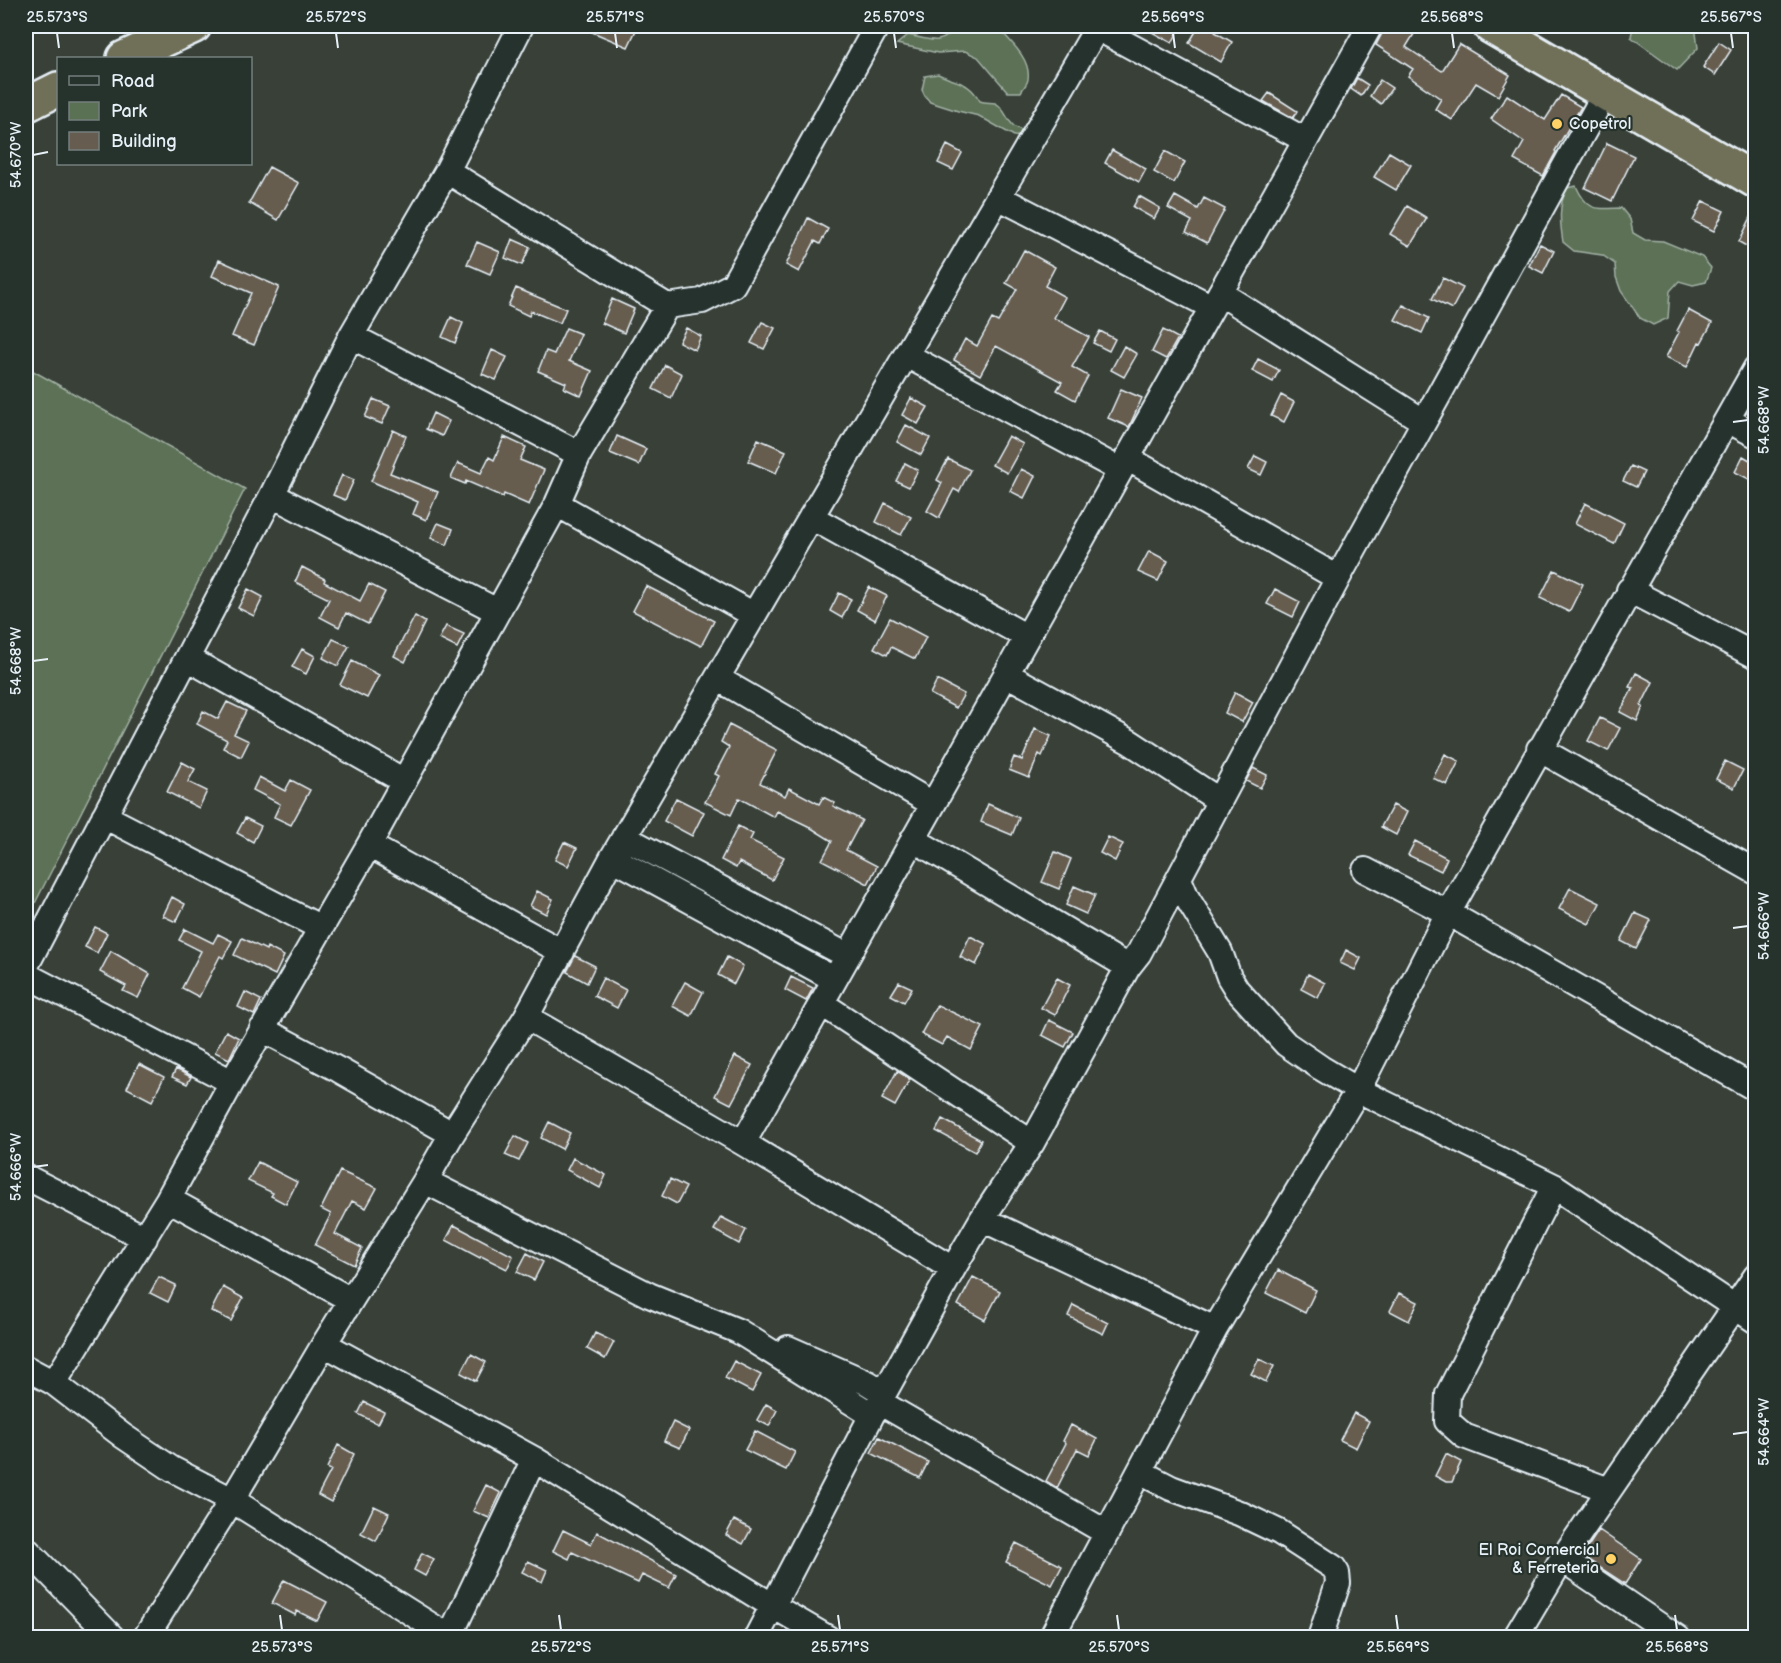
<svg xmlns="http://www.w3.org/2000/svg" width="1781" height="1663" font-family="'Balsamiq Sans',sans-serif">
	<rect width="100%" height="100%" fill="#394038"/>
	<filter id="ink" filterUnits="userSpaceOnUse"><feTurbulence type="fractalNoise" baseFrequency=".0167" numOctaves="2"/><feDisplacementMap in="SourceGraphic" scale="12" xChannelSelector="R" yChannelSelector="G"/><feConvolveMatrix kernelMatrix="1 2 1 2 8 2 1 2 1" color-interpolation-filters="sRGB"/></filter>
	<g filter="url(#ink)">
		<!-- green -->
		<path fill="#5b7154" stroke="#a2b1a6" stroke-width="1.5" d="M957 26H984L987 30H1000C1012 43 1031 60 1028 79 1028 83 1023 88 1021 92H1008L978 57 965 51 938 53 897 44 908 35C930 40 942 47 957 26Z
			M1633 26H1695L1698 48 1677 70 1631 37Z
			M938 74C958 84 968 80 980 101 985 103 991 102 995 103 1004 106 1006 120 1014 126 1017 129 1023 130 1027 132L1022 137 1014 136 979 116 958 111 930 102 925 96 922 90 925 76Z
			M1576 186C1588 212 1596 209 1621 208L1630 219 1633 233 1645 240 1663 241 1702 257 1711 268 1706 282 1693 285 1679 281 1670 291 1668 318 1653 325 1640 318 1621 291 1616 277 1615 264 1602 255 1574 251 1563 242C1560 223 1558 206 1567 188Z
			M26 367 245 489 26 921Z"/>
		<!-- building -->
		<path fill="#665d50" stroke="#e8f1f8" stroke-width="1.5" d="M578 26H638L628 47Z
			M1141 26H1181L1172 43Z
			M1199 26H1218L1215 32 1232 42 1221 62 1189 43Z
			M1386 26H1401L1414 34 1406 47 1442 71 1459 44 1510 75 1498 96 1476 83 1452 120 1435 109 1441 99 1408 76 1413 69 1376 45Z
			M1719 42 1731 50 1715 75 1703 67Z
			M1357 78 1368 85 1361 96 1351 89Z
			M1380 80 1392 88 1381 104 1370 96Z
			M1269 93 1297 111 1293 118 1263 101Z
			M1507 95 1545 120 1561 95 1581 107 1555 151 1556 152 1543 176 1514 160 1524 142 1491 119Z
			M1607 143 1634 156 1612 201 1585 188Z
			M947 145 962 153 953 170 938 163Z
			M1112 150 1146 169 1139 182 1105 163Z
			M1165 151 1185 162 1174 183 1154 172Z
			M1389 152 1411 165 1396 190 1374 177Z
			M269 167 299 183 278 220 249 203Z
			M1139 196 1160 208 1154 219 1133 207Z
			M1175 196 1198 209 1204 198 1225 209 1207 243 1186 232 1192 221 1168 208Z
			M1703 201 1724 211 1714 231 1693 221Z
			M1407 206 1427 218 1410 246 1390 234Z
			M1755 209V251L1739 242Z
			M808 218 828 229 820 244 815 241 799 272 786 265Z
			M512 239 530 247 522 265 505 258Z
			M477 242 500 252 490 274 467 264Z
			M1540 244 1554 251 1543 273 1529 266Z
			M1024 250 1055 267 1045 286 1065 297 1054 318 1089 337 1072 367 1088 376 1075 400 1057 390 1062 382 996 346 980 375 954 360 965 339 977 346 992 319 998 322 1017 289 1006 283Z
			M219 260 279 287 254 345 232 336 251 293 212 276Z
			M1443 278 1463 288 1452 309 1432 299Z
			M516 288 566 309 560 323 531 311 529 316 508 306Z
			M612 299 634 309 624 333 602 323Z
			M1403 305 1429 318 1422 333 1395 320Z
			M1688 310 1712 323 1701 343 1699 342 1687 367 1666 357 1679 332 1677 331Z
			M451 317 463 323 455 343 442 337Z
			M762 322 775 328 764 349 751 343Z
			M566 328 581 334 569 361 592 371 581 396 564 388 566 383 538 371 546 351 554 354Z
			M686 328 701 336 695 350 679 342Z
			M1163 330 1178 338 1166 359 1152 352Z
			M1100 331 1115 339 1109 351 1093 343Z
			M1124 346 1137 354 1124 377 1111 370Z
			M492 350 507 357 496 380 482 374Z
			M1258 359 1279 370 1273 382 1252 371Z
			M665 365 682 374 671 398 653 389Z
			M1121 389 1142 398 1129 427 1108 418Z
			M1281 395 1294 402 1284 422 1271 416Z
			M911 398 928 407 918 424 902 415Z
			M373 399 390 406 382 424 365 417Z
			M433 413 449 421 442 436 426 429Z
			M906 425 930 438 921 455 897 442Z
			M393 430 406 436 390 473 438 492 426 520 413 514 418 502 371 481Z
			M617 436 646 449 639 465 610 453Z
			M1008 436 1023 444 1007 473 992 465Z
			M504 437 526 447 520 460 544 470 529 505 504 494 503 497 466 481 465 484 451 478 458 463 481 473 489 457 494 460Z
			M758 439 786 451 776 473 748 461Z
			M1255 456 1267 462 1261 475 1248 469Z
			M1743 456 1755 463V482L1735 472Z
			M948 459 970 470 959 492 954 489 939 518 927 511 942 483 937 480Z
			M905 463 918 470 909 487 896 481Z
			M1631 466 1644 472 1636 487 1623 481Z
			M1021 469 1035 476 1024 498 1010 491Z
			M342 475 354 480 345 500 333 495Z
			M885 503 911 517 901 535 876 522Z
			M1585 503 1624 523 1614 544 1575 524Z
			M438 523 453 529 447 545 431 538Z
			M1149 551 1168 561 1158 581 1138 572Z
			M302 567 325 579 324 582 360 601 369 584 385 592 368 624 346 613 339 627 320 617 329 599 295 582Z
			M1554 570 1583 584 1569 612 1540 598Z
			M646 586 714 621 701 646 633 611Z
			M869 587 887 596 875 620 857 610Z
			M248 589 263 597 254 616 238 608Z
			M1275 589 1300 602 1293 617 1267 604Z
			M839 593 851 599 842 618 830 611Z
			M415 616 425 622 405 662 394 656Z
			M890 618 926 637 915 659 891 647 887 655 874 648Z
			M446 626 464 634 457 648 439 639Z
			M333 639 349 646 338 666 323 658Z
			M302 649 315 656 306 674 292 667Z
			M352 661 379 675 367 698 340 685Z
			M1636 673 1653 682 1641 706 1643 707 1637 721 1620 712 1633 688 1629 687Z
			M937 680 964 694 956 708 930 694Z
			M1235 692 1253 702 1242 722 1225 713Z
			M227 702 246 711 234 734 249 741 241 757 223 748 227 740 197 724 203 711 218 719Z
			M1600 718 1620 728 1608 751 1588 741Z
			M729 725 777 750 760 783 785 796 789 788 819 804 823 797 835 803 833 806 862 820 846 850 877 866 868 884 822 860 832 841 808 826 777 811 774 817 739 798 731 815 705 802 719 776 715 774 729 747 721 742Z
			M1035 729 1051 736 1042 756 1039 754 1029 778 1009 770 1014 757 1022 760Z
			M1445 754 1459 761 1447 785 1433 778Z
			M1725 761 1743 770 1734 788 1716 779Z
			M182 762 195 769 188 782 207 791 199 808 167 792Z
			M1253 768 1267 775 1260 788 1246 781Z
			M259 777 285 791 291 780 310 790 291 825 274 817 280 804 253 790Z
			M676 798 704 812 692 836 664 821Z
			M988 804 1019 818 1012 835 981 822Z
			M1393 805 1407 812 1396 835 1381 827Z
			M245 818 261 826 253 842 237 833Z
			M738 826 753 834 750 840 784 857 772 880 739 862 736 868 721 860Z
			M1108 837 1123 844 1115 861 1100 853Z
			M1415 841 1447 858 1441 871 1408 855Z
			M564 842 577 848 568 866 555 860Z
			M1055 852 1071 859 1059 889 1042 882Z
			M1074 886 1095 895 1086 914 1066 905Z
			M1570 888 1600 903 1589 924 1559 909Z
			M537 891 553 899 546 914 530 906Z
			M172 897 185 904 176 922 163 916Z
			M1635 913 1651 920 1636 949 1621 941Z
			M95 927 107 933 97 953 85 947Z
			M185 929 213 943 218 934 232 941 223 958 220 956 199 997 182 988 201 951 179 940Z
			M970 936 986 944 976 965 960 957Z
			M242 938 266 950 267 947 284 956 275 975 234 955Z
			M1346 950 1361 958 1355 970 1340 963Z
			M111 951 150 974 138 998 123 991 126 986 100 972Z
			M575 956 595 966 587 983 567 972Z
			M727 957 743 966 734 984 718 975Z
			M1308 974 1325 983 1318 998 1301 989Z
			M791 977 813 988 806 1001 785 990Z
			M603 978 626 990 617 1008 594 996Z
			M1057 978 1070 985 1055 1015 1041 1008Z
			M685 982 703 992 691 1016 672 1006Z
			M899 982 912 988 904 1002 891 995Z
			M245 992 261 1000 254 1015 238 1007Z
			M937 1005 983 1027 971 1050 947 1037 942 1045 921 1034Z
			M1049 1020 1073 1032 1065 1047 1042 1035Z
			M226 1031 239 1038 229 1059 215 1052Z
			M735 1056 752 1065 731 1104 715 1096Z
			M139 1064 164 1077 152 1101 127 1088Z
			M176 1069 191 1077 187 1084 172 1077Z
			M897 1071 910 1079 895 1106 882 1099Z
			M942 1119 981 1140 975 1152 936 1131Z
			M549 1122 570 1133 562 1149 541 1138Z
			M515 1136 528 1143 519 1161 505 1155Z
			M573 1158 606 1175 600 1188 567 1170Z
			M258 1162 297 1182 286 1204 271 1196 273 1193 248 1181Z
			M340 1171 377 1188 366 1208 352 1201 335 1234 362 1248 354 1265 315 1245 331 1214 321 1209Z
			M670 1179 686 1187 677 1204 662 1196Z
			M721 1217 746 1230 739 1244 714 1230Z
			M454 1225 513 1256 507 1269 481 1256 480 1258 446 1240Z
			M527 1253 543 1262 534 1280 517 1272Z
			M1278 1270 1316 1290 1305 1313 1266 1293Z
			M159 1277 176 1285 168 1302 150 1293Z
			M973 1277 1000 1291 985 1320 958 1305Z
			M223 1287 243 1298 231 1321 211 1311Z
			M1399 1293 1418 1302 1409 1321 1390 1311Z
			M1073 1305 1108 1323 1103 1334 1068 1316Z
			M595 1333 614 1342 605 1359 587 1349Z
			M471 1354 486 1362 476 1381 461 1373Z
			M1259 1359 1274 1366 1266 1382 1251 1374Z
			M734 1361 761 1375 752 1392 725 1378Z
			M364 1402 384 1412 378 1424 358 1414Z
			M766 1404 777 1410 769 1426 757 1420Z
			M1354 1413 1369 1421 1356 1448 1340 1440Z
			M673 1422 689 1430 680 1448 664 1441Z
			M1071 1425 1097 1439 1089 1455 1077 1449 1057 1488 1046 1481 1066 1443 1063 1441Z
			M755 1431 795 1452 786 1470 745 1450Z
			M879 1437 928 1462 920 1478 871 1453Z
			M338 1445 354 1454 331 1502 318 1495 331 1470 327 1468Z
			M1446 1454 1461 1462 1452 1482H1446L1435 1476Z
			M486 1485 501 1493 489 1518 473 1511Z
			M374 1506 389 1513 376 1541 361 1533Z
			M734 1520 751 1529 743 1544 726 1535Z
			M563 1530 591 1544 597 1532 676 1574 669 1588 642 1575 638 1583 572 1552 569 1559 553 1551Z
			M1599 1530 1641 1559 1625 1584 1582 1556Z
			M1016 1543 1062 1566 1052 1585 1006 1562Z
			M422 1553 434 1559 425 1576 414 1570Z
			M528 1561 547 1570 542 1582 522 1572Z
			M284 1580 327 1602 317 1621 297 1611 295 1615 272 1603Z"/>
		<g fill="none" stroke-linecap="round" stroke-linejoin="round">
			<defs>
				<path id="minor" d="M1097 28 1305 140
					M447 171 667 306 702 301 733 285 877 26
					M998 197 1212 307
					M1220 293 1423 421
					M351 336 579 454
					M906 355 1120 470
					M1727 420 1756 435
					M1127 458 1338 578
					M272 495 497 611
					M557 504 754 615
					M811 517 1027 637
					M1629 590 1756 656
					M187 658 404 781
					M1006 674 1130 742 1220 801
					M717 678 933 804
					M1539 749 1756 872
					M104 816 321 928
					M624 837 848 956
					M913 839 1128 967
					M369 845 562 952
					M612 858 834 979
					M1365 870 1448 913 1756 1089
					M1179 879 1187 898 1220 952 1229 977 1237 990 1286 1044 1321 1068 1358 1090 1554 1186 1756 1321
					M26 966 272 495 351 336 447 171 521 26
					M26 975 232 1082
					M821 1003 1032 1143
					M526 1017 743 1143 953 1269
					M262 1029 339 1070 452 1134
					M743 1143 1370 26
					M26 1177 145 1238
					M425 1181 649 1295 738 1331 872 1415
					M1554 1186 1448 1394 1447 1421 1464 1436 1609 1490
					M168 1199 351 1300
					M982 1219 1215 1329
					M324 1344 534 1459 773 1606 828 1638
					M788 1348 868 1383 884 1393
					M26 1368 54 1383 123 1436 172 1469 232 1500 451 1638
					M54 1383 168 1199 232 1082 369 845 557 504 579 454 667 306
					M879 1402 1107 1533
					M1140 1472 1171 1488 1239 1513 1279 1532 1333 1567 1337 1573 1338 1583 1320 1638
					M26 1549 113 1638
					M1562 1559 1678 1638
					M145 1638 232 1500 324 1344 425 1181 452 1134 526 1017 612 858 1098 26
					M449 1638 534 1459
					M756 1638 872 1415 953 1269 982 1219 1032 1143 1128 967 1139 953 1338 578 1605 93
					M1051 1638 1215 1329 1358 1090 1448 913 1756 368
					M1515 1638 1562 1559 1756 1276"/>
				<path id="highway" d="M1490 26 1756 181
					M124 58 194 26
					M26 105 58 89"/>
			</defs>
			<!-- minor casing -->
			<use href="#minor" stroke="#e8f1f8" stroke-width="28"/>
			<!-- highway casing -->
			<use href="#highway" stroke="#e8f1f8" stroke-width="38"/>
			<!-- minor -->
			<use href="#minor" stroke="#26332d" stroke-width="24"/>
			<!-- highway -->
			<use href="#highway" stroke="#706f59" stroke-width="33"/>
		</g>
	</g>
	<!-- ticks -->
	<path fill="none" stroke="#e8f1f8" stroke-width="2" d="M57 33 59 48M336 33 338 48M615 33 617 48M894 33 896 48M1173 33 1175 48M1452 33 1454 48M1731 33 1733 48M33 155 48 152M1733 422 1748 420M33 661 48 659M1733 928 1748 926M33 1167 48 1165M1733 1434 1748 1432M280 1615 282 1630M559 1615 561 1630M838 1615 840 1630M1117 1615 1119 1630M1396 1615 1398 1630M1675 1615 1677 1630"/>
	<!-- markers -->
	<g fill="#ffd166" stroke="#26332d" stroke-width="2">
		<circle cx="1557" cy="124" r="6"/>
		<circle cx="1611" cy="1559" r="6"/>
	</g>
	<g text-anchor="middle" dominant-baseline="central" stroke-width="4.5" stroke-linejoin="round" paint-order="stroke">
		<!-- poi labels -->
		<g font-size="16" fill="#e8f1f8" stroke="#26332d" text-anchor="start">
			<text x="1569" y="124">Copetrol</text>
			<text x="1599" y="1550" text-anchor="end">El Roi Comercial<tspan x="1599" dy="18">&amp; Ferreteria</tspan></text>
		</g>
	</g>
	<!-- margin -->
	<rect width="1781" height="1663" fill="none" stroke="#26332d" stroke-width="66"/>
	<!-- legend -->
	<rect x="57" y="57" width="195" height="108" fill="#26332d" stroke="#747f7e" stroke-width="1.5"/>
	<rect x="69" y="76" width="30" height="9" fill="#26332d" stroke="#747f7e" stroke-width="1.5"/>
	<text x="111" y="87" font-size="18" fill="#e8f1f8">Road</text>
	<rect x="69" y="102" width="30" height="18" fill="#5b7154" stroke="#747f7e" stroke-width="1.5"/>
	<text x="111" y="117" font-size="18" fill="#e8f1f8">Park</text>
	<rect x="69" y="132" width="30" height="18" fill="#665d50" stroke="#747f7e" stroke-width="1.5"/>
	<text x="111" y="147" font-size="18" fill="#e8f1f8">Building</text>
	<rect x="33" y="33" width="1715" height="1597" fill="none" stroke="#e8f1f8" stroke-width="2"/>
	<g font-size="15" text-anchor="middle" fill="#e8f1f8">
		<text x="57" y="22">25.573°S</text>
		<text x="336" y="22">25.572°S</text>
		<text x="615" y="22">25.571°S</text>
		<text x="894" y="22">25.570°S</text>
		<text x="1173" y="22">25.569°S</text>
		<text x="1452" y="22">25.568°S</text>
		<text x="1731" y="22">25.567°S</text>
		<text transform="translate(16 155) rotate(-90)" y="5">54.670°W</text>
		<text transform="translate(1764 420) rotate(-90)" y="5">54.668°W</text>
		<text transform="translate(16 661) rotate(-90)" y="5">54.668°W</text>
		<text transform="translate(1764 926) rotate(-90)" y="5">54.666°W</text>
		<text transform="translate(16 1167) rotate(-90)" y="5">54.666°W</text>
		<text transform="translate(1764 1432) rotate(-90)" y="5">54.664°W</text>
		<text x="282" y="1652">25.573°S</text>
		<text x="561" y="1652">25.572°S</text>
		<text x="840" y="1652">25.571°S</text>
		<text x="1119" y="1652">25.570°S</text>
		<text x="1398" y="1652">25.569°S</text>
		<text x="1677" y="1652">25.568°S</text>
	</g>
</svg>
